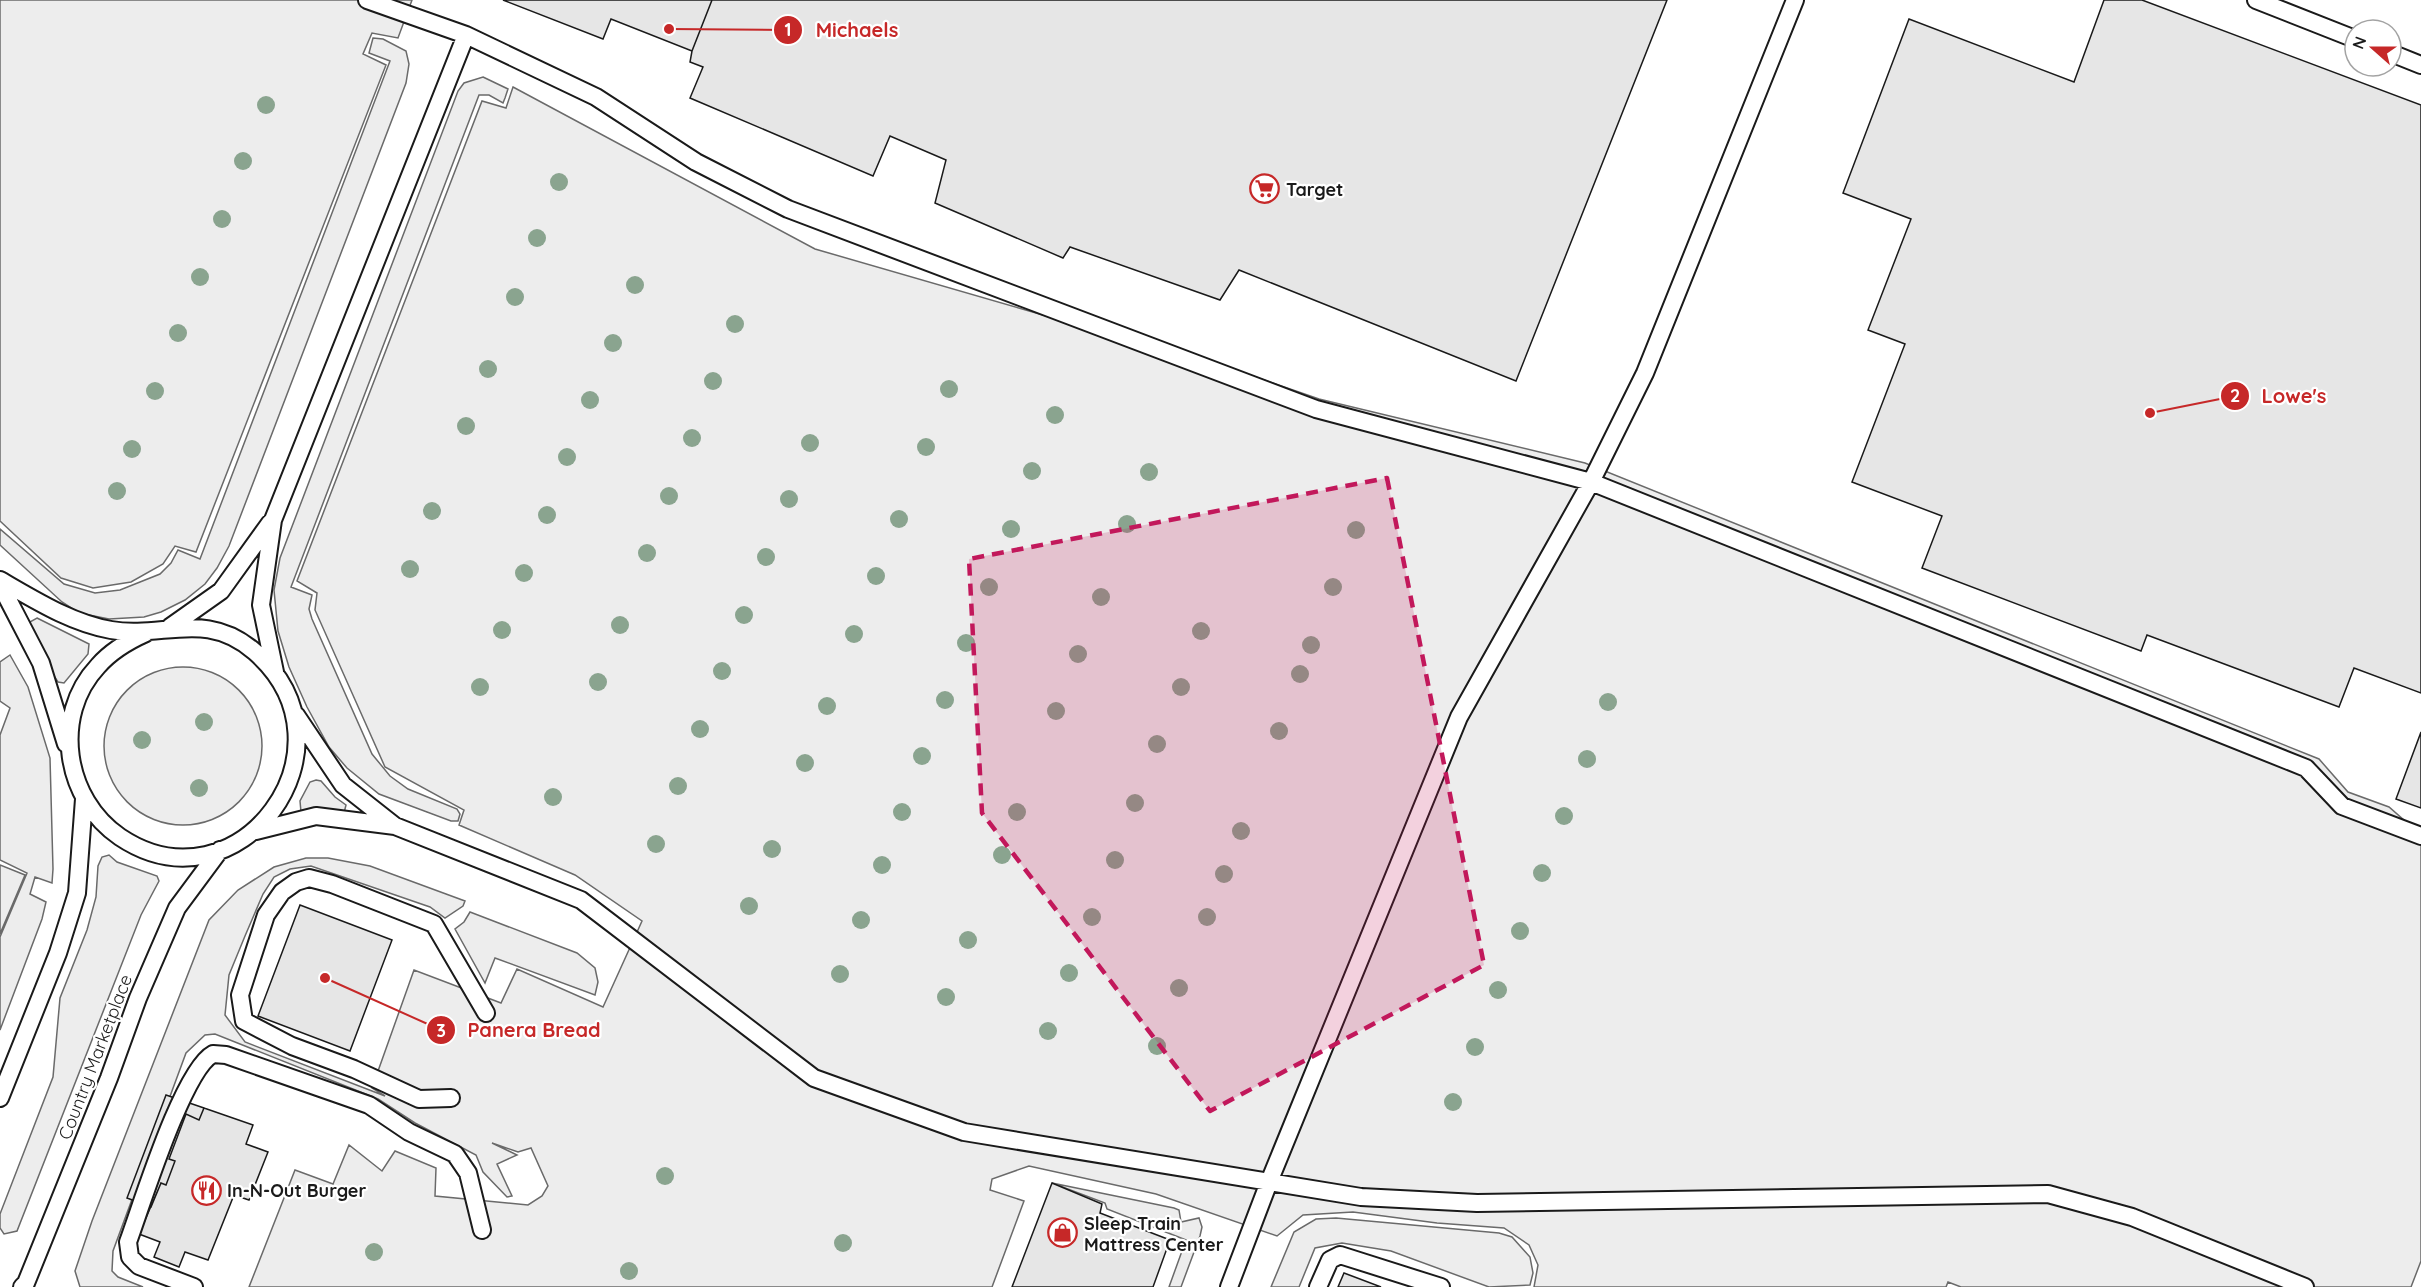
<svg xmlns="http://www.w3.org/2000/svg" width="2421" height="1287" font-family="Quicksand,sans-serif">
	<rect width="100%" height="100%" fill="#fff"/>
	<!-- built -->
	<path fill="#ededed" stroke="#6a6a6a" stroke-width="1.5" d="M0 0H412L398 38 372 33 363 54 386 65 196 552 175 546 163 564 131 582 93 588 61 578 0 521Z
		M373 38 383 39 406 51 409 64 406 83 229 546 217 568 205 584 185 600 161 612 144 617 109 619 79 613 62 602 0 545V529L64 584 95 593 120 590 160 574 171 563 178 550 200 559 390 61 369 53Z
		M483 77 508 89 505 98 503 103 489 95H479L291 587 312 595 309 609 312 619 372 754 390 776 408 789 457 809 460 814 458 821H451L379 794 347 768 329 747 307 707 289 667 278 631 274 590 280 558 458 91 464 83Z
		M513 87 815 249 1247 374 1319 399 1585 463 2319 759 2348 792 2389 807 2421 835V1261L2411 1287H1961L1948 1282 1946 1287H1534L1538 1265 1529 1245 1504 1228 1437 1223 1353 1212 1303 1215 1277 1236 1156 1194 1029 1166 992 1179 990 1190 1024 1201 992 1287H249L295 1170 333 1184 349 1145 382 1171 395 1151 436 1168 435 1196 528 1205 542 1196 548 1186 531 1148 518 1152 492 1143 517 1155 497 1164 512 1196 507 1197 483 1172 476 1155 415 1123 378 1099 215 1034 205 1035 186 1053 113 1251 112 1271 118 1277 143 1287H80L75 1271 92 1221 209 920 238 890 274 867 306 858H328L370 866 465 901 463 906 445 918 430 907 311 866 290 869 274 877 263 894 245 936 229 975 225 1015 245 1042 385 1096 372 1088 414 970 501 1003 517 969 603 1007 642 921 575 875 459 825 464 810 385 767 315 610 317 593 297 581 482 101 506 108Z
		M37 618 89 644 88 654 64 683 58 682 54 676 28 623Z
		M10 655 28 687 50 758 53 869 52 883 35 877 30 894 46 902 42 919 0 1030V937L27 873 0 860V735L10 708 0 701V662Z
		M104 746a79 79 0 1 1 158 0a79 79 0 1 1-158 0Z
		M316 780 321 781 335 797 346 805 344 813 301 812 300 801 310 782Z
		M109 855 117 862 157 876 159 881 141 915 17 1231 4 1234 0 1228V1214L53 1077 60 998 87 930 96 897 98 866 102 857Z
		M0 865 25 875 0 934Z
		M470 912 577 953 595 968 598 982 595 995 495 958 485 983 455 929 464 922Z
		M1052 1183 1174 1208 1179 1210 1181 1222 1199 1218 1202 1227 1200 1236 1181 1287H1169L1186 1240 1107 1209 1105 1203Z
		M1336 1218 1499 1233 1512 1237 1530 1257 1533 1273 1530 1285 1489 1287 1391 1251 1342 1243 1315 1248 1299 1287H1271L1294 1232 1316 1219Z"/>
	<!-- building -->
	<path fill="#e6e6e6" stroke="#1a1a1a" stroke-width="1.5" d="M503 0H712L692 51 611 19 603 39Z
		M712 0H1667L1516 381 1239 270 1220 300 1070 247 1063 258 935 203 946 160 890 136 873 176 690 98 703 67 690 62 692 51Z
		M2104 0H2142L2421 105V693L2354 668 2339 707 2147 635 2141 651 1922 568 1942 516 1852 482 1905 344 1868 330 1911 219 1843 193 1909 19 2074 82Z
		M2421 732V808L2396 799Z
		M300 905 392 940 350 1051 258 1016Z
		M166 1095 204 1108 199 1120 186 1114 169 1159 175 1161 166 1185 161 1183 151 1207 127 1198Z
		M204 1108 253 1125 246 1144 268 1152 249 1200 234 1195 208 1260 185 1252 179 1267 154 1257 160 1242 139 1234 161 1183 166 1185 175 1161 169 1159 186 1114 199 1120Z
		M1052 1183 1102 1204 1100 1213 1170 1240 1153 1287H1012Z
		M1344 1273 1381 1287H1338Z"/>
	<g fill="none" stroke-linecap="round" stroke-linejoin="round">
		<defs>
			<path id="lane" d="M367 0 466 35 596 97 696 162 788 209 1316 409 1591 482 2306 768 2342 806 2421 836
				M2256 0 2355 39
				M2391 53 2421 65
				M0 580C35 600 71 623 111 630 163 639 206 609 255 652 364 748 238 916 120 837 65 800 51 716 98 666 111 651 128 641 146 633
				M0 584 41 663 66 744
				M170 627 221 591 270 523
				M275 672 261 605 273 520 466 35
				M395 826 581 900 814 1078 964 1132 1361 1197 1477 1203 2048 1194 2132 1217 2305 1287
				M256 831 316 816 395 826 343 785 296 715
				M0 1098 58 953 77 893 84 799
				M451 1098 419 1099 354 1069 292 1046 244 1021 240 995 266 915 282 892 296 882 309 878 332 884 434 924 486 1013
				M22 1287 26 1283 109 1078 138 998 177 908 220 850
				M194 1287 139 1266 130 1257 128 1242C142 1204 183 1070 213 1054L226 1055 369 1105 409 1132 455 1154 468 1173 482 1230
				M1229 1287 1269 1182 1459 717 1591 482 1645 373 1795 0
				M1318 1287 1330 1260 1340 1255 1441 1287"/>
		</defs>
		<!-- lane casing -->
		<use href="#lane" stroke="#1a1a1a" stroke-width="20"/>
		<!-- lane -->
		<use href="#lane" stroke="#fff" stroke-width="16"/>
	</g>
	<!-- trees -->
	<g fill="#8aa48f">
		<circle cx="266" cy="105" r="9"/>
		<circle cx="243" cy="161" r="9"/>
		<circle cx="559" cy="182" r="9"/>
		<circle cx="222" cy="219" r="9"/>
		<circle cx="537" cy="238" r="9"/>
		<circle cx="200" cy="277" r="9"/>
		<circle cx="635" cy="285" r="9"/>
		<circle cx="515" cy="297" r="9"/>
		<circle cx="735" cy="324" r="9"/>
		<circle cx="178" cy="333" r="9"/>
		<circle cx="613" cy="343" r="9"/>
		<circle cx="488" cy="369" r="9"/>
		<circle cx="713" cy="381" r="9"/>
		<circle cx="949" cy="389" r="9"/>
		<circle cx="155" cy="391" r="9"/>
		<circle cx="590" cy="400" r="9"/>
		<circle cx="1055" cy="415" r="9"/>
		<circle cx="466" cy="426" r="9"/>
		<circle cx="692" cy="438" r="9"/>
		<circle cx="810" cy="443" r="9"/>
		<circle cx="926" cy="447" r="9"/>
		<circle cx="132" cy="449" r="9"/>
		<circle cx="567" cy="457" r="9"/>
		<circle cx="1032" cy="471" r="9"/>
		<circle cx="1149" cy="472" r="9"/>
		<circle cx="117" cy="491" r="9"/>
		<circle cx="669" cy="496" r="9"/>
		<circle cx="789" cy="499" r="9"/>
		<circle cx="432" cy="511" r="9"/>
		<circle cx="547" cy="515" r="9"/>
		<circle cx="899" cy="519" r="9"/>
		<circle cx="1127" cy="524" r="9"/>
		<circle cx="1011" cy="529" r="9"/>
		<circle cx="1356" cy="530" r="9"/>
		<circle cx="647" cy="553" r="9"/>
		<circle cx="766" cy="557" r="9"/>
		<circle cx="410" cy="569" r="9"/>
		<circle cx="524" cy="573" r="9"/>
		<circle cx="876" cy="576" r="9"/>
		<circle cx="989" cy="587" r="9"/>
		<circle cx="1333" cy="587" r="9"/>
		<circle cx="1101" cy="597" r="9"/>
		<circle cx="744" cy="615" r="9"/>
		<circle cx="620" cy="625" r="9"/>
		<circle cx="502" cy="630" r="9"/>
		<circle cx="1201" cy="631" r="9"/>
		<circle cx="854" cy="634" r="9"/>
		<circle cx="966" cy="643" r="9"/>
		<circle cx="1311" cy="645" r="9"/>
		<circle cx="1078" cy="654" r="9"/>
		<circle cx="722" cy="671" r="9"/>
		<circle cx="1300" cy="674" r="9"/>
		<circle cx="598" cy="682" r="9"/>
		<circle cx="480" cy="687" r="9"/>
		<circle cx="1181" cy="687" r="9"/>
		<circle cx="945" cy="700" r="9"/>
		<circle cx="1608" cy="702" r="9"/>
		<circle cx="827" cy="706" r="9"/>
		<circle cx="1056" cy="711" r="9"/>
		<circle cx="204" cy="722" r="9"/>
		<circle cx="700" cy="729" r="9"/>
		<circle cx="1279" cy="731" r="9"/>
		<circle cx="142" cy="740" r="9"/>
		<circle cx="1157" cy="744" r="9"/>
		<circle cx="922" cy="756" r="9"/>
		<circle cx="1587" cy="759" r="9"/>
		<circle cx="805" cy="763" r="9"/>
		<circle cx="678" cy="786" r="9"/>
		<circle cx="199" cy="788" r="9"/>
		<circle cx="553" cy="797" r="9"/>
		<circle cx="1135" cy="803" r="9"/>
		<circle cx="902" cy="812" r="9"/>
		<circle cx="1017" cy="812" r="9"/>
		<circle cx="1564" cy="816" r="9"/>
		<circle cx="1241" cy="831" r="9"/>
		<circle cx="656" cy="844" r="9"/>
		<circle cx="772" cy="849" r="9"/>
		<circle cx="1002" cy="855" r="9"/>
		<circle cx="1115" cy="860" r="9"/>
		<circle cx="882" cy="865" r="9"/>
		<circle cx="1542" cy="873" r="9"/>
		<circle cx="1224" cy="874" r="9"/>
		<circle cx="749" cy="906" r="9"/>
		<circle cx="1092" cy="917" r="9"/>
		<circle cx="1207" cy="917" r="9"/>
		<circle cx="861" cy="920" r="9"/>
		<circle cx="1520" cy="931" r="9"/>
		<circle cx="968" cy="940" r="9"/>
		<circle cx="1069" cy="973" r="9"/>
		<circle cx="840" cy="974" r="9"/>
		<circle cx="1179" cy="988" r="9"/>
		<circle cx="1498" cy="990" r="9"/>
		<circle cx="946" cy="997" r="9"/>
		<circle cx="1048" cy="1031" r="9"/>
		<circle cx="1157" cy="1046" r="9"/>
		<circle cx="1475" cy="1047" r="9"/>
		<circle cx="1453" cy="1102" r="9"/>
		<circle cx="665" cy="1176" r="9"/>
		<circle cx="843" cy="1243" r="9"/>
		<circle cx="374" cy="1252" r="9"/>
		<circle cx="629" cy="1271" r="9"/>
	</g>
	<!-- marked area -->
	<path fill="#c2185b" fill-opacity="0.2" stroke="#c2185b" stroke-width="4.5" stroke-dasharray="12 8" stroke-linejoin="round" d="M1387 478 1484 965 1210 1111 982 813 969 559Z"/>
	<!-- icons -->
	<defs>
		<symbol id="supermarket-ring" viewBox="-11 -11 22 22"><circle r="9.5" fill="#fff" stroke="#c62828" stroke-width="1.5"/><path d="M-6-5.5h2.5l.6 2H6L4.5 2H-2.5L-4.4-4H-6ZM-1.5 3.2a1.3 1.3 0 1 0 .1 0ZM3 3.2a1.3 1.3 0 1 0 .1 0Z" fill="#c62828"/></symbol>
		<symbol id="restaurant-ring" viewBox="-11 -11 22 22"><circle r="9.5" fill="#fff" stroke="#c62828" stroke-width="1.5"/><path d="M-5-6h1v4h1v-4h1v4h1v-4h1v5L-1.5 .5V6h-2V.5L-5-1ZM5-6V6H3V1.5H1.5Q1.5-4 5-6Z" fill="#c62828"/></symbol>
		<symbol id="shop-ring" viewBox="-11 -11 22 22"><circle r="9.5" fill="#fff" stroke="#c62828" stroke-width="1.5"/><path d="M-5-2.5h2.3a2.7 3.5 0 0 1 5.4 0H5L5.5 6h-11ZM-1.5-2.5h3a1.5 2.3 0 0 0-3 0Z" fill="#c62828"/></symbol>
	</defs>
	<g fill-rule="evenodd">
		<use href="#supermarket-ring" x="1248" y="172" width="33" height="33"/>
		<use href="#restaurant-ring" x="190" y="1174" width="33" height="33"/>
		<use href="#shop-ring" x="1046" y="1216" width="33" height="33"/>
	</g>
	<g text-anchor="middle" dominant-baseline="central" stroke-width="4.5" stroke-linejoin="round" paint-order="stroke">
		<!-- poi labels -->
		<g font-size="18" font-weight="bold" fill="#1a1a1a" stroke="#fff" text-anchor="start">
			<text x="1286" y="189">Target</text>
			<text x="227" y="1190">In-N-Out Burger</text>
			<text x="1084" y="1223">Sleep Train<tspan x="1084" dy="21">Mattress Center</tspan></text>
		</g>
		<!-- street labels -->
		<g font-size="18" fill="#1a1a1a" stroke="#fff">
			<text transform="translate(95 1057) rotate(-69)">Country Marketplace</text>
		</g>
	</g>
	<!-- callouts -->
	<path fill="none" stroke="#c62828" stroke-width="2" d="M669 29L788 30M2150 413L2235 396M325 978L441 1030"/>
	<g fill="#c62828" stroke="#fff" stroke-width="2">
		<circle cx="669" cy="29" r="6"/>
		<circle cx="2150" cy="413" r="6"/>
		<circle cx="325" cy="978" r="6"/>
		<circle cx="788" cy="30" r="15"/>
		<circle cx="2235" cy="396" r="15"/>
		<circle cx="441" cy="1030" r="15"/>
	</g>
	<g font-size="18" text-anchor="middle" font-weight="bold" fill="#fff">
		<text x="788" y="36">1</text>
		<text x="2235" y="402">2</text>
		<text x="441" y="1037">3</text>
	</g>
	<g font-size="20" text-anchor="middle" font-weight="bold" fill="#c62828" stroke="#fff" stroke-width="4.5" stroke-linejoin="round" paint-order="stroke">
		<text x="857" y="37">Michaels</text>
		<text x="2294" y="403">Lowe's</text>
		<text x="534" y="1037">Panera Bread</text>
	</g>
	<!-- north arrow -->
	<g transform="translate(2373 48) rotate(291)"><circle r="28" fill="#ffffff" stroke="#a3a3a3" stroke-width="1.5"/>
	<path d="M0-4.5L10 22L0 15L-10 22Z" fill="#c62828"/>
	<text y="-9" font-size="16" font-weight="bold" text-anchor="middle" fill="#1a1a1a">N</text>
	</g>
</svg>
